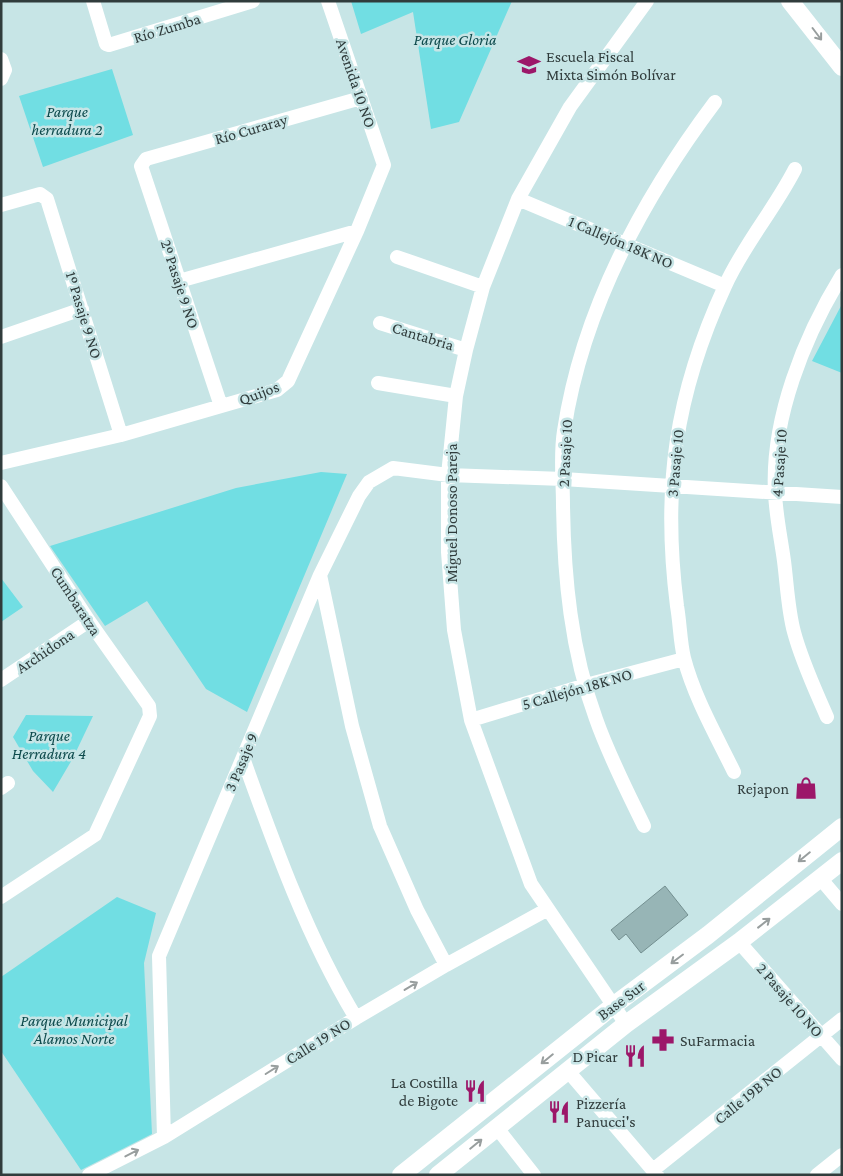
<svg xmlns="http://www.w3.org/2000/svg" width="843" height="1176" font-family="'Crimson Pro',serif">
	<rect width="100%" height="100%" fill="#c7e5e6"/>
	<!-- green -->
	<path fill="#71dee3" d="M351 1H512L459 122 431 129 413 12 361 34Z
		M112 69 133 135 43 167 19 96Z
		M842 304V373L812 361Z
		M321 472 347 474 247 712 206 689 147 601 105 626 50 546 236 488Z
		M1 578 23 607 1 622Z
		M26 715 93 716 73 758 53 792 33 771 13 737Z
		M117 897 156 913 144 963 152 1134 81 1170 1 1051V977Z"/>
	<!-- building -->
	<path fill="#97b5b6" stroke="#749091" d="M665 886 688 915 641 953 626 934 619 940 611 930Z"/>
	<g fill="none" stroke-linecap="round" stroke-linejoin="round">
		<!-- minor -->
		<path stroke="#fff" stroke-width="14" d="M93 1 106 44 109 45 253 1
			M1 59 5 70 1 79
			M518 199 725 286
			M1 205 40 194 47 199 121 435
			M397 257 483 287
			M179 281 357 231
			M380 323 466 350
			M1 337 82 309
			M378 383 456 396
			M221 406 141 166 146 159 361 98
			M1 463 121 435 277 390 288 381 357 231 384 165 328 1
			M1 486 89 621 149 706 150 716 95 835 1 897
			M320 575 352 726 380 826 417 910 446 965
			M1 680 89 621
			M827 717C815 689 802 662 794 632 788 610 787 584 784 561 781 539 776 516 775 493 771 419 804 337 842 275
			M471 720 586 685 684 659
			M243 758C275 847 307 937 356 1018
			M734 772C717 737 694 697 684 658 680 641 680 623 677 606 662 488 675 394 725 286 744 244 774 210 795 169
			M1 788 8 783
			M644 826C627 791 609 756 596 719 571 651 564 577 563 505 563 481 560 455 564 431 582 311 643 198 715 102
			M820 878 842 904
			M739 942 842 1059
			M626 1024 531 884 471 720 454 630 448 552V475L456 396 466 350 483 287 518 199 570 107 647 1
			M568 1071 657 1175
			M497 1128 534 1175
			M164 1137 159 956 320 575 359 496 369 482 393 468 448 475 563 479 842 497
			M653 1170 842 1019
			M89 1175 164 1137 356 1018 446 965 548 909
			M817 1175 842 1155"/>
		<!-- tertiary -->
		<path stroke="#fff" stroke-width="18" d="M790 1 842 67
			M401 1175 613 1006 708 935 842 827
			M438 1175 626 1024 739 942 842 861"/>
	</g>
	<!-- one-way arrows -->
	<defs><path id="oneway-shaft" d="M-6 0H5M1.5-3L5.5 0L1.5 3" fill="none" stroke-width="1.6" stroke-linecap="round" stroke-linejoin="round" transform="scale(1.25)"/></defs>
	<g stroke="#989e9e">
		<use href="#oneway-shaft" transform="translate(817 34) rotate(53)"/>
		<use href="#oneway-shaft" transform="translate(804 857) rotate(141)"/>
		<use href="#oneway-shaft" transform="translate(764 923) rotate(-38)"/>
		<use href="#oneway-shaft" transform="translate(677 959) rotate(143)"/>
		<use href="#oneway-shaft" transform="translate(411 986) rotate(-31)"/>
		<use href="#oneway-shaft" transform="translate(547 1059) rotate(141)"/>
		<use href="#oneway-shaft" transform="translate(272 1070) rotate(-32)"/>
		<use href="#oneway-shaft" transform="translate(476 1144) rotate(-39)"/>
		<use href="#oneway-shaft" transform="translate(132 1153) rotate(-27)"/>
	</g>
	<!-- icons -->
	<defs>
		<symbol id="school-bare" viewBox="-9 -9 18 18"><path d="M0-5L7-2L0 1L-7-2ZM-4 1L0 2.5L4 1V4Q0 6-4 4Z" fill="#9c1769" stroke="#c7e5e6" stroke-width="2.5" paint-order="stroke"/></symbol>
		<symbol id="shop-bare" viewBox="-9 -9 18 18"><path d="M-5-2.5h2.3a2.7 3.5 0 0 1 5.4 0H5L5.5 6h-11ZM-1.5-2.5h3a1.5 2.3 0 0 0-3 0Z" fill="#9c1769" stroke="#c7e5e6" stroke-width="2.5" paint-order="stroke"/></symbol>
		<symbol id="pharmacy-bare" viewBox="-9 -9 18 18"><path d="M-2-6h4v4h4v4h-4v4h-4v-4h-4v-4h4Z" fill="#9c1769" stroke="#c7e5e6" stroke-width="2.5" paint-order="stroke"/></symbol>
		<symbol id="restaurant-bare" viewBox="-9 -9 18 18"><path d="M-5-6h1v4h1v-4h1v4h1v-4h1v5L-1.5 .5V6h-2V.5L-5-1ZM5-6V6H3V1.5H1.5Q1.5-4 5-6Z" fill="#9c1769" stroke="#c7e5e6" stroke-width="2.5" paint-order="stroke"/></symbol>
	</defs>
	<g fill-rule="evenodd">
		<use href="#school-bare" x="513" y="49" width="32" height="32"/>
		<use href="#shop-bare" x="790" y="772" width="32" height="32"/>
		<use href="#pharmacy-bare" x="647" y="1024" width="32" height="32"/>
		<use href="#restaurant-bare" x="619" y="1040" width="32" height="32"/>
		<use href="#restaurant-bare" x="459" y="1075" width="32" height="32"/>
		<use href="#restaurant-bare" x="543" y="1096" width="32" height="32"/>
	</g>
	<g text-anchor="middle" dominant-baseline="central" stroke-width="5" stroke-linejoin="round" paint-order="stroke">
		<!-- street labels -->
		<g font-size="16" fill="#303c3c" stroke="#c7e5e6">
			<text transform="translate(167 28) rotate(-17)">Río Zumba</text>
			<text transform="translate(356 83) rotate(71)">Avenida 10 NO</text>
			<text transform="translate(251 129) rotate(-16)">Río Curaray</text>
			<text transform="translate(621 242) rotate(23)">1 Callejón 18K NO</text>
			<text transform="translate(180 284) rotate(72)">2º Pasaje 9 NO</text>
			<text transform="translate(84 315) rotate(73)">1º Pasaje 9 NO</text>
			<text transform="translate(423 336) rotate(17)">Cantabria</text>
			<text transform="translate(259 393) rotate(-21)">Quijos</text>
			<text transform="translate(565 453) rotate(-87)">2 Pasaje 10</text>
			<text transform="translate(675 463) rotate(-85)">3 Pasaje 10</text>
			<text transform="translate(779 463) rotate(-86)">4 Pasaje 10</text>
			<text transform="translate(451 513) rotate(-90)">Miguel Donoso Pareja</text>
			<text transform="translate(76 601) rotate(57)">Cumbaratza</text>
			<text transform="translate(45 651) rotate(-34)">Archidona</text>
			<text transform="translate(577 689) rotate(-16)">5 Callejón 18K NO</text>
			<text transform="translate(241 762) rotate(-67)">3 Pasaje 9</text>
			<text transform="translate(621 1000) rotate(-37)">Base Sur</text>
			<text transform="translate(790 1000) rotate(49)">2 Pasaje 10 NO</text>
			<text transform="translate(318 1041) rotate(-32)">Calle 19 NO</text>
			<text transform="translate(748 1095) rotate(-39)">Calle 19B NO</text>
		</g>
		<!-- park labels -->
		<g font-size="16" font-style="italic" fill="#0d4a4c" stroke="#c7e5e6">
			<text x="455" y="39">Parque Gloria</text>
			<text x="67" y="111">Parque<tspan x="67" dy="18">herradura 2</tspan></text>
			<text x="49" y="735">Parque<tspan x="49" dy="18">Herradura 4</tspan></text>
			<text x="74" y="1020">Parque Municipal<tspan x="74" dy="18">Alamos Norte</tspan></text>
		</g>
		<!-- poi labels -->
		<g font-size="16" fill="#303c3c" stroke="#c7e5e6" text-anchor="start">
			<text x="546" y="56">Escuela Fiscal<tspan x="546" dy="18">Mixta Simón Bolívar</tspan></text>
			<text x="789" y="788" text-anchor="end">Rejapon</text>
			<text x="680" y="1040">SuFarmacia</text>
			<text x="618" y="1056" text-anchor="end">D Picar</text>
			<text x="458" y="1082" text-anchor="end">La Costilla<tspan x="458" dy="18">de Bigote</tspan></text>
			<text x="576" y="1103">Pizzería<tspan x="576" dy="18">Panucci's</tspan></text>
		</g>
	</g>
	<!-- border -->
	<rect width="843" height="1176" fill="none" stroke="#303c3c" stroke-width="5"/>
</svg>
